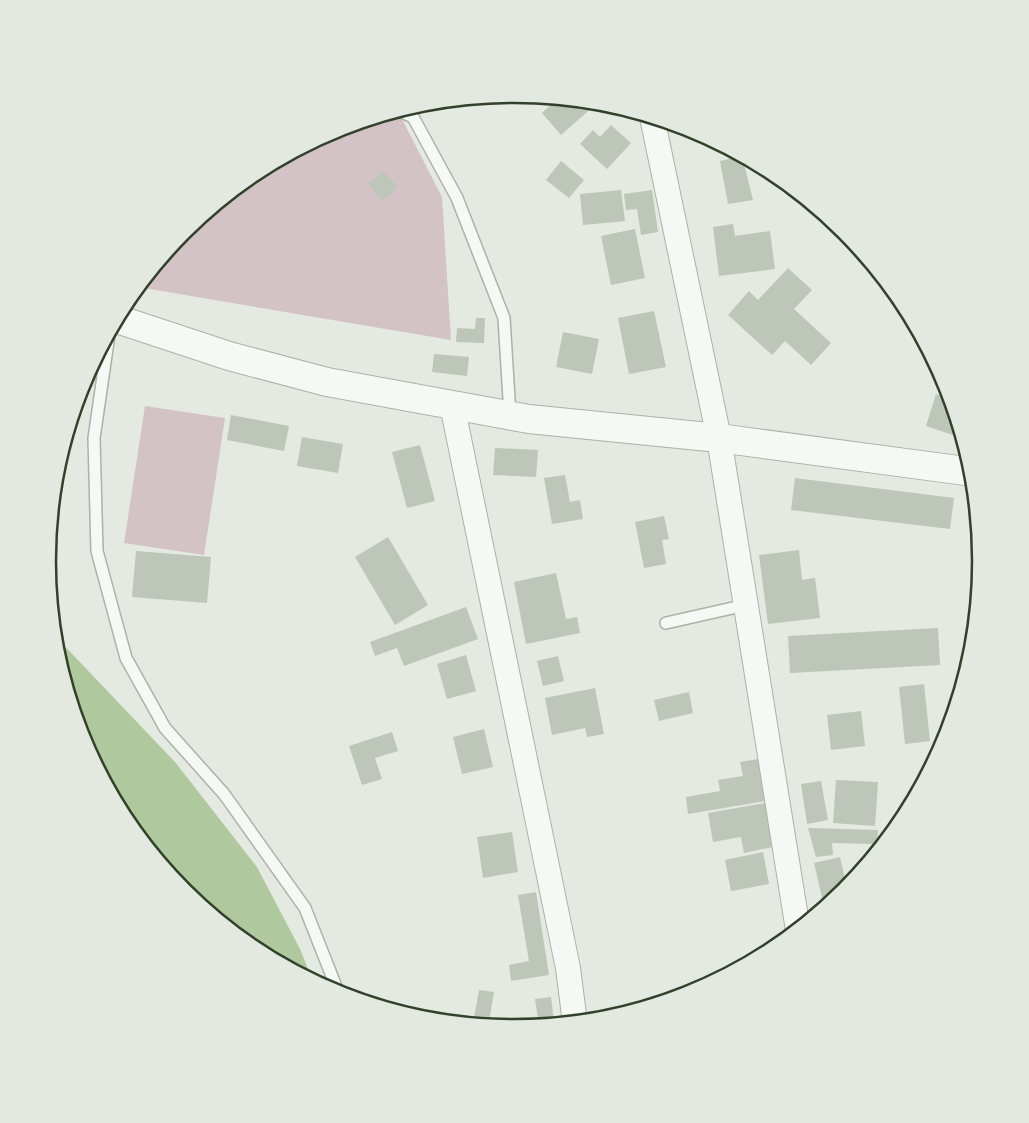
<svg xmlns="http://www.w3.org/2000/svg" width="1029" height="1123" font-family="'Archivo Narrow',sans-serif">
	<rect width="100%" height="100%" fill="#e4e9e1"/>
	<!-- green -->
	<path fill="#d3c3c6" d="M393 113 402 119 442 197 451 340 138 287 184 231 255 173 336 130Z
		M145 406 225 418 204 555 124 543Z"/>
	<!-- water -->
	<path fill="#afc89e" d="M55 636 175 762 257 867 301 951 312 980 255 950 184 892 126 821 83 740 56 652Z"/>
	<!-- building -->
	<path fill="#bdc6b9" d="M557 99 592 102 595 105 561 135 542 113Z
		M611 125 631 143 607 169 580 144 593 130 600 137Z
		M742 156 753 200 728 204 720 161Z
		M561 161 584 180 569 198 546 180Z
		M383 171 398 187 383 201 368 184Z
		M621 190 625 221 583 225 580 194Z
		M652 190 658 232 641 235 637 209 626 210 624 194Z
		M733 224 735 236 770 231 775 269 719 276 713 227Z
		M635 229 645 278 611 285 601 236Z
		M788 268 812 290 794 309 831 343 811 365 785 341 772 355 728 315 749 291 758 300Z
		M654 311 666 367 629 374 618 318Z
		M476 318H485L484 343 456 342 457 328 475 329Z
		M563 332 599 339 592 374 556 367Z
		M434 354 469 357 467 376 432 372Z
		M936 394 951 399 961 432 959 437 926 426Z
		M231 415 289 426 284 451 227 440Z
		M302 437 343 444 338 473 297 466Z
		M420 445 435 501 407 508 392 452Z
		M495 448 538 450 536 477 493 475Z
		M565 475 570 502 580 500 583 519 552 524 544 478Z
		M795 478 954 498 950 529 791 510Z
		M664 516 669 539 662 540 666 564 644 568 635 522Z
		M388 537 428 605 395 625 355 557Z
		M799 550 802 580 815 578 820 618 768 624 759 555Z
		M136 551 211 557 207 603 132 597Z
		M556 573 566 619 577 617 580 633 526 644 514 582Z
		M466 607 478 639 404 666 397 648 375 656 370 642Z
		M938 628 940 665 790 673 788 636Z
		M466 655 476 691 447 699 437 664Z
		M558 656 564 681 543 686 537 661Z
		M924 684 930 741 905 744 899 687Z
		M595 688 604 734 587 737 585 728 552 735 545 698Z
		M689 692 693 713 659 721 654 700Z
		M861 711 865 746 831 750 827 715Z
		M484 729 493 767 462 774 453 737Z
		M392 732 398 751 375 758 382 779 362 785 349 746Z
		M758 759 765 801 688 814 686 797 720 791 718 780 743 776 740 762Z
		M836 780 878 782 875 826 833 823Z
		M821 781 828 820 807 824 801 784Z
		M765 803 773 847 744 853 741 837 713 842 708 813Z
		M808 828 878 830 877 844 832 843 833 855 816 857Z
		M512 832 518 872 483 878 477 837Z
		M763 852 769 884 731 891 725 860Z
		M840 857 847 888 828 905 824 906 814 863Z
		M536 892 549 975 511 981 509 965 529 961 518 895Z
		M479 990 494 992 489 1021 474 1018Z
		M551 997 554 1022 561 1021V1024L539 1026 535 999Z"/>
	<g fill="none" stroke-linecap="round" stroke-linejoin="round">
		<defs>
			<path id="service" d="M399 111 413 117 457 198 504 318 510 415
				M109 335 94 438 97 551 126 658 165 728 224 794 305 908 339 994
				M666 623 746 605"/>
			<path id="minor" d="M652 117 719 438 798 930
				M452 405 568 968 575 1023"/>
			<path id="tertiary" d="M117 319 229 356 327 382 529 419 719 438 973 472"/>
		</defs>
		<!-- service casing -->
		<use href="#service" stroke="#abb3a6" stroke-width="14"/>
		<!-- minor casing -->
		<use href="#minor" stroke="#abb3a6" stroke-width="26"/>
		<!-- tertiary casing -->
		<use href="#tertiary" stroke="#abb3a6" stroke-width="30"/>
		<!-- service -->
		<use href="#service" stroke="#f5f8f4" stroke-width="11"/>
		<!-- minor -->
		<use href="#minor" stroke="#f5f8f4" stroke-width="24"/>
		<!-- tertiary -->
		<use href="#tertiary" stroke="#f5f8f4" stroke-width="28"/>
	</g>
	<!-- crop -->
	<path d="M0 0H1029V1123H0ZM56 561a458 458 0 1 1 916 0a458 458 0 1 1-916 0Z" fill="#e3e8e1" fill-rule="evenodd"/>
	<path fill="none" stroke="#31412a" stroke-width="2.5" d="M56 561a458 458 0 1 1 916 0a458 458 0 1 1-916 0Z"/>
</svg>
